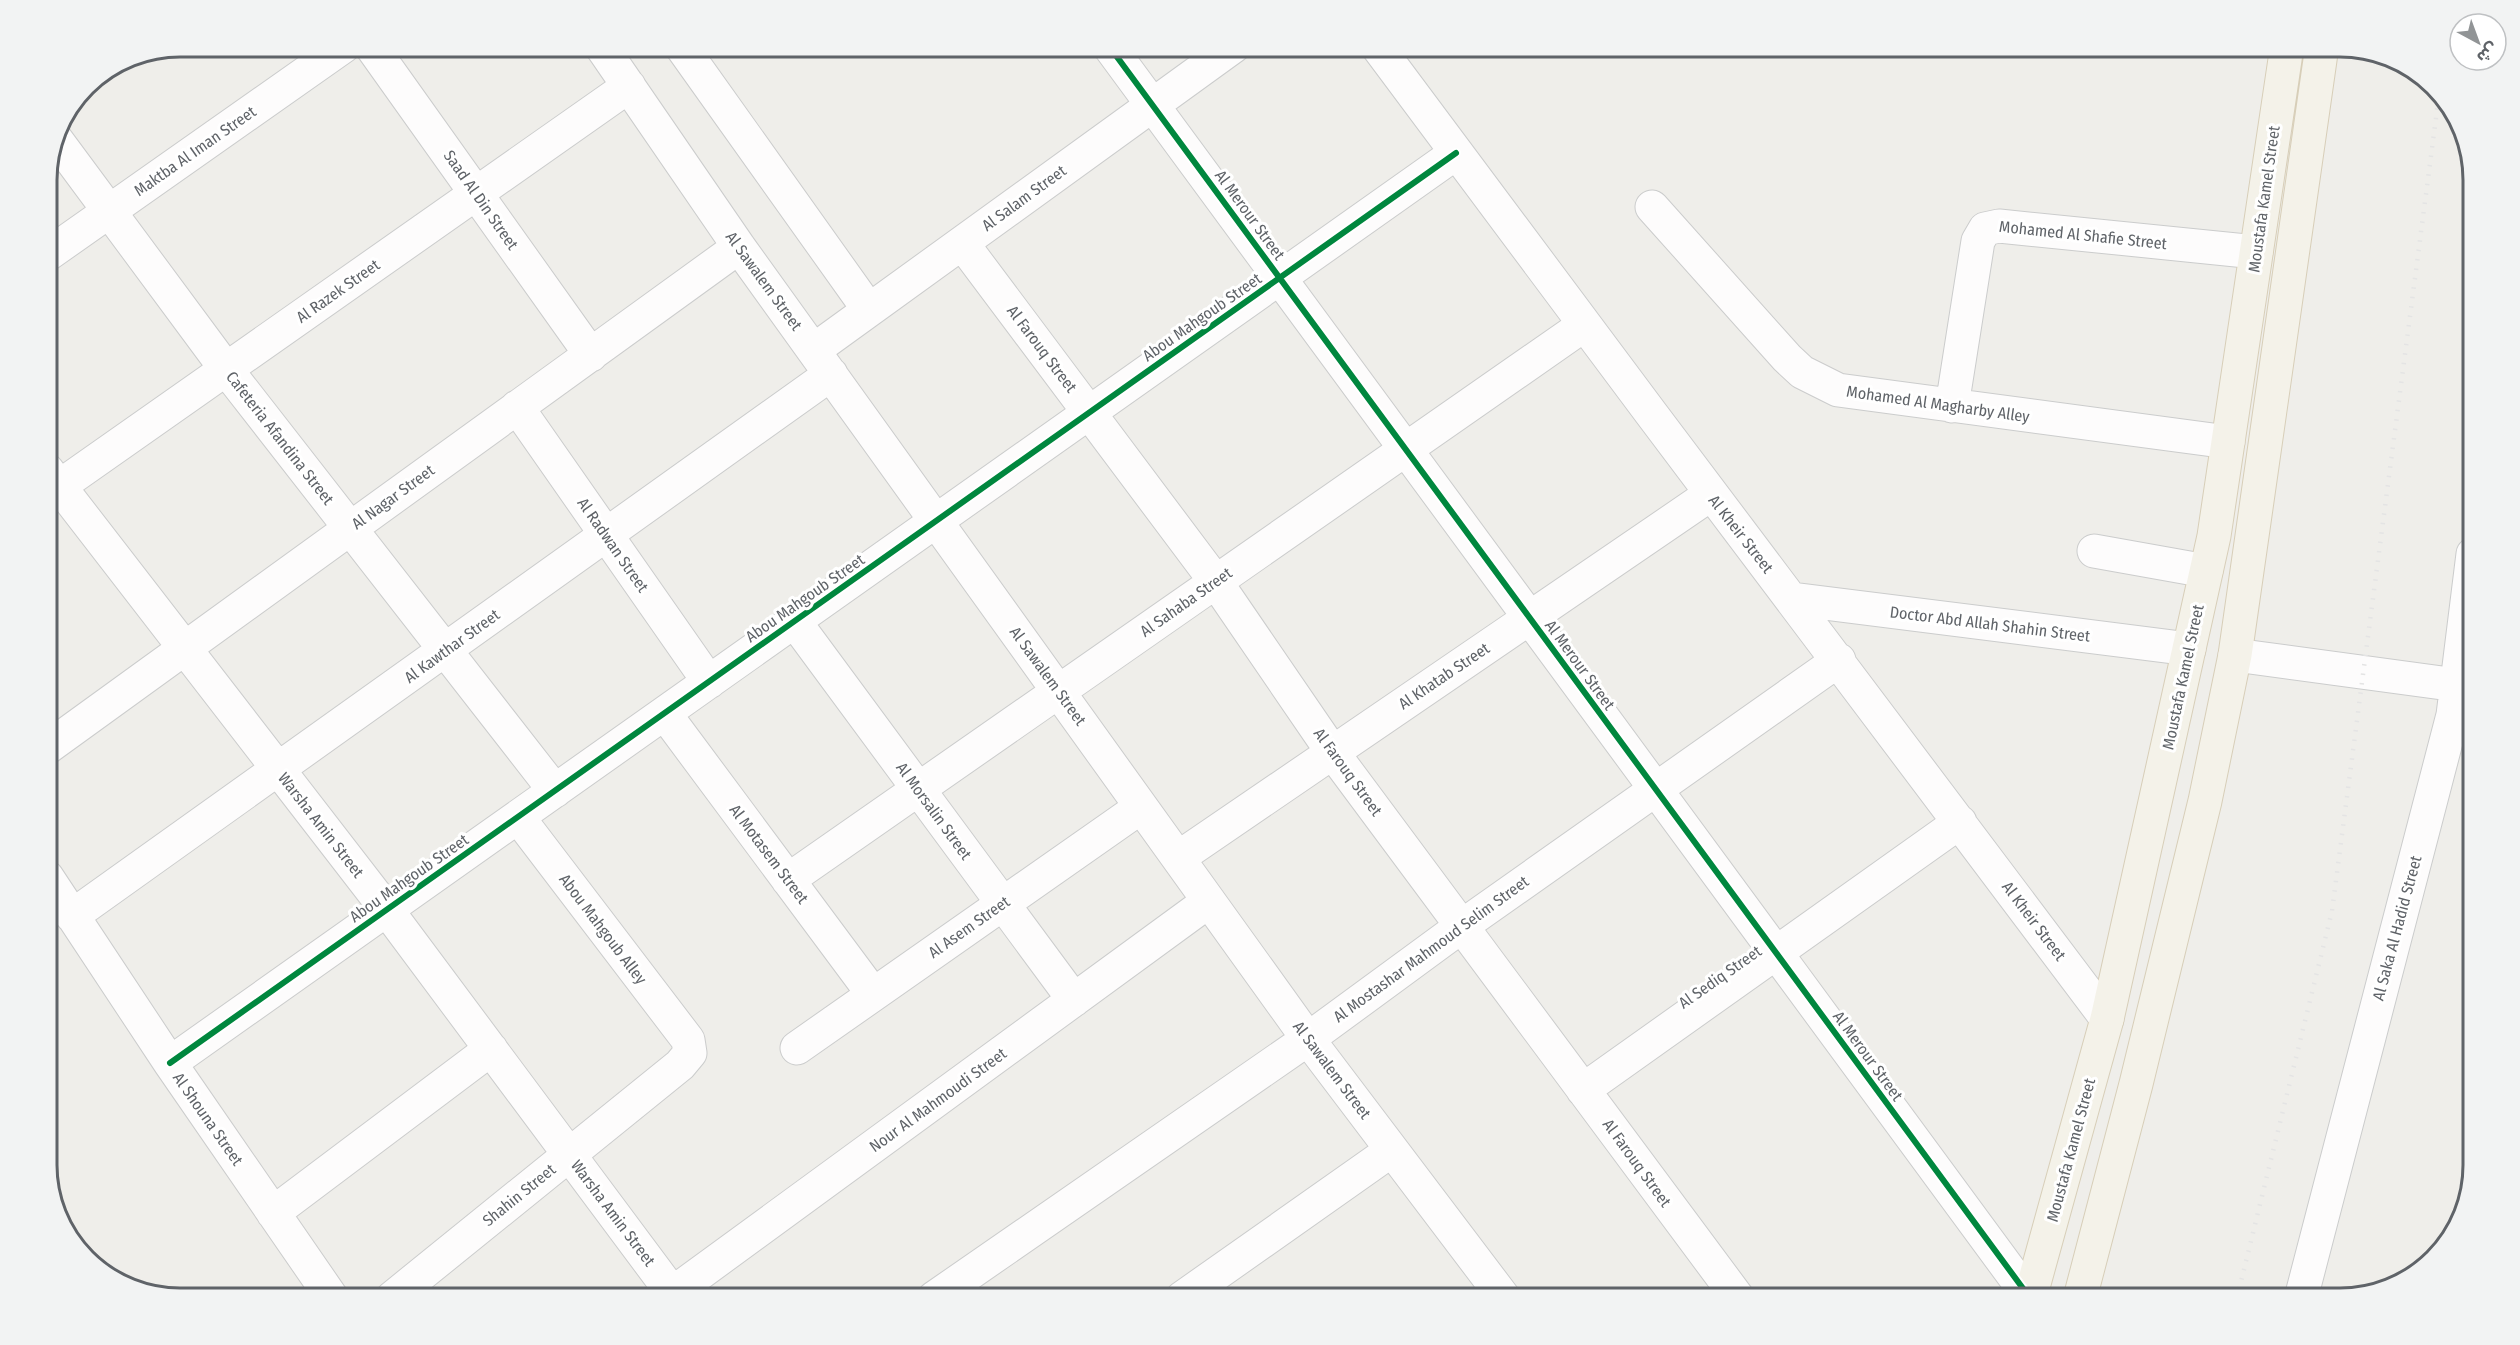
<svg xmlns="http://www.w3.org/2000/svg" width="2520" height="1345" font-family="'Fira Sans Condensed','Noto Sans Arabic',sans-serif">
	<rect width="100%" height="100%" fill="#efeeea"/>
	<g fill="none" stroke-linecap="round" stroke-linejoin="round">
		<defs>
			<path id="street" d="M371 46 591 355
				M601 46 739 247 1308 1039 1504 1298
				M681 46 869 310
				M1109 46 2030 1298
				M1377 46C1618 372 1864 695 2107 1019
				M55 138 226 369 555 791
				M1652 207 1787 358 1802 372 1838 390 2228 442
				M962 243 1216 582 1333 753 1738 1298
				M47 255 344 46
				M814 350 1234 46
				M1952 406 1978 241 1985 229 1999 226 2256 252
				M517 407 709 682
				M47 470 387 910 676 1298
				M47 495 629 86
				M2094 551 2206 571
				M1792 599 2189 649
				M795 622 1074 1000
				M2235 655 2457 685
				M665 714 873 994
				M47 748 739 247
				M1178 858 1711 494
				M47 877 170 1063 332 1298
				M788 880 1584 325
				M72 916 831 374
				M797 1048 1141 807
				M170 1063 1456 153
				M1583 1090 1960 822
				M273 1213 491 1049
				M392 1298 680 1065 690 1053 688 1040 518 817
				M666 1298 1209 901
				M934 1298 1308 1039 1462 926 1839 660
				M1182 1298 1392 1150
				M2301 1298 2453 715 2473 554"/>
			<path id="primary" d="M2030 1298 2107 1019 2214 536 2287 46
				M2080 1298 2136 1084 2205 801 2235 655 2322 46"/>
		</defs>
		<!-- street casing -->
		<use href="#street" stroke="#cbcccc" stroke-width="35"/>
		<!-- primary casing -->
		<use href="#primary" stroke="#d7ceb8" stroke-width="35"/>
		<!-- street -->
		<use href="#street" stroke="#fdfcfc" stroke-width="33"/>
		<!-- primary -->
		<use href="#primary" stroke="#f4f2e9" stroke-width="33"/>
		<!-- rail -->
		<path stroke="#e4e4e4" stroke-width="4.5" stroke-dasharray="1.5 8" stroke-linecap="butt" d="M2237 1298 2332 911 2439 95"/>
		<defs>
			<path id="cycleway" d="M1109 46 2030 1298
				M170 1063 1456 153"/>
		</defs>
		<!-- cycleway casing -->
		<use href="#cycleway" stroke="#fff" stroke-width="10"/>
		<!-- cycleway -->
		<use href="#cycleway" stroke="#00873e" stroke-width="6"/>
	</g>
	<g text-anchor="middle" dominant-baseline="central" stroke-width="6" stroke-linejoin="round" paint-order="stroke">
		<!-- street labels -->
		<g font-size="16" fill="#5f6368" stroke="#fff">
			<text transform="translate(195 151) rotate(-35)">Maktba Al Iman Street</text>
			<text transform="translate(1024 198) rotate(-36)">Al Salam Street</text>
			<text transform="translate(2264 199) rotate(-82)">Moustafa Kamel Street</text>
			<text transform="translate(481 200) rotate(55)">Saad Al Din Street</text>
			<text transform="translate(1250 215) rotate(54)">Al Merour Street</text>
			<text transform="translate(2083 235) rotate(6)">Mohamed Al Shafie Street</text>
			<text transform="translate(764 281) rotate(54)">Al Sawalem Street</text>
			<text transform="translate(338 291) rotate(-35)">Al Razek Street</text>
			<text transform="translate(1202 317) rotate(-35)">Abou Mahgoub Street</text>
			<text transform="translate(1042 349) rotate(53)">Al Farouq Street</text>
			<text transform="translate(1938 404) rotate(8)">Mohamed Al Magharby Alley</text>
			<text transform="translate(280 438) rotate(52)">Cafeteria Afandina Street</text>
			<text transform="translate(393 497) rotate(-36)">Al Nagar Street</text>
			<text transform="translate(1741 534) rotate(52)">Al Kheir Street</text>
			<text transform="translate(613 545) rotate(55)">Al Radwan Street</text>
			<text transform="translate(805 598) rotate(-35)">Abou Mahgoub Street</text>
			<text transform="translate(1186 602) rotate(-35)">Al Sahaba Street</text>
			<text transform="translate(1990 624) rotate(7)">Doctor Abd Allah Shahin Street</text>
			<text transform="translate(452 646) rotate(-36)">Al Kawthar Street</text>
			<text transform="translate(1580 665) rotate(54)">Al Merour Street</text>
			<text transform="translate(1048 676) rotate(54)">Al Sawalem Street</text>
			<text transform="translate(1444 676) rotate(-34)">Al Khatab Street</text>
			<text transform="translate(2183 677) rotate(-78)">Moustafa Kamel Street</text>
			<text transform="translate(1348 772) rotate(54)">Al Farouq Street</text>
			<text transform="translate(934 811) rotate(54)">Al Morsalin Street</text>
			<text transform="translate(321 825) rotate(52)">Warsha Amin Street</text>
			<text transform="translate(769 854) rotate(53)">Al Motasem Street</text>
			<text transform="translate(409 878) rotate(-35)">Abou Mahgoub Street</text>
			<text transform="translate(2034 921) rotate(53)">Al Kheir Street</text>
			<text transform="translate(969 927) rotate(-35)">Al Asem Street</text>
			<text transform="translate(2397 928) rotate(-75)">Al Saka Al Hadid Street</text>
			<text transform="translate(603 929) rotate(53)">Abou Mahgoub Alley</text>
			<text transform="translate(1431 949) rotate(-36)">Al Mostashar Mahmoud Selim Street</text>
			<text transform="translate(1720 977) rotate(-35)">Al Sediq Street</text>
			<text transform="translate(1868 1056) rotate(54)">Al Merour Street</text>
			<text transform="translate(1332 1070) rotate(53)">Al Sawalem Street</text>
			<text transform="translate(938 1100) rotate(-36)">Nour Al Mahmoudi Street</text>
			<text transform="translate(208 1119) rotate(55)">Al Shouna Street</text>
			<text transform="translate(2071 1150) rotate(-75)">Moustafa Kamel Street</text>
			<text transform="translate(1637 1163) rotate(54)">Al Farouq Street</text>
			<text transform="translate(519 1195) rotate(-39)">Shahin Street</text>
			<text transform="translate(613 1213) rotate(53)">Warsha Amin Street</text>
		</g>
	</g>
	<!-- crop -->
	<path d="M0 0H2520V1345H0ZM180 57H2340A123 123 0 0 1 2463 180V1165A123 123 0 0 1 2340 1288H180A123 123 0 0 1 57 1165V180A123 123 0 0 1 180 57Z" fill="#f2f3f3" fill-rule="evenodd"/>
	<path fill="none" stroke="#5f6368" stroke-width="3" d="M180 57H2340A123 123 0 0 1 2463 180V1165A123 123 0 0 1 2340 1288H180A123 123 0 0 1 57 1165V180A123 123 0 0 1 180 57Z"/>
	<!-- north arrow -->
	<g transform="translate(2478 42) rotate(139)"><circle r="28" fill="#ffffff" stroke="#bfc1c3" stroke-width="1.5"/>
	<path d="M0-4.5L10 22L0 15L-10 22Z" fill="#919496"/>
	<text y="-9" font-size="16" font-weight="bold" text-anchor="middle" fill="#5f6368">ش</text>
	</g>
</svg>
